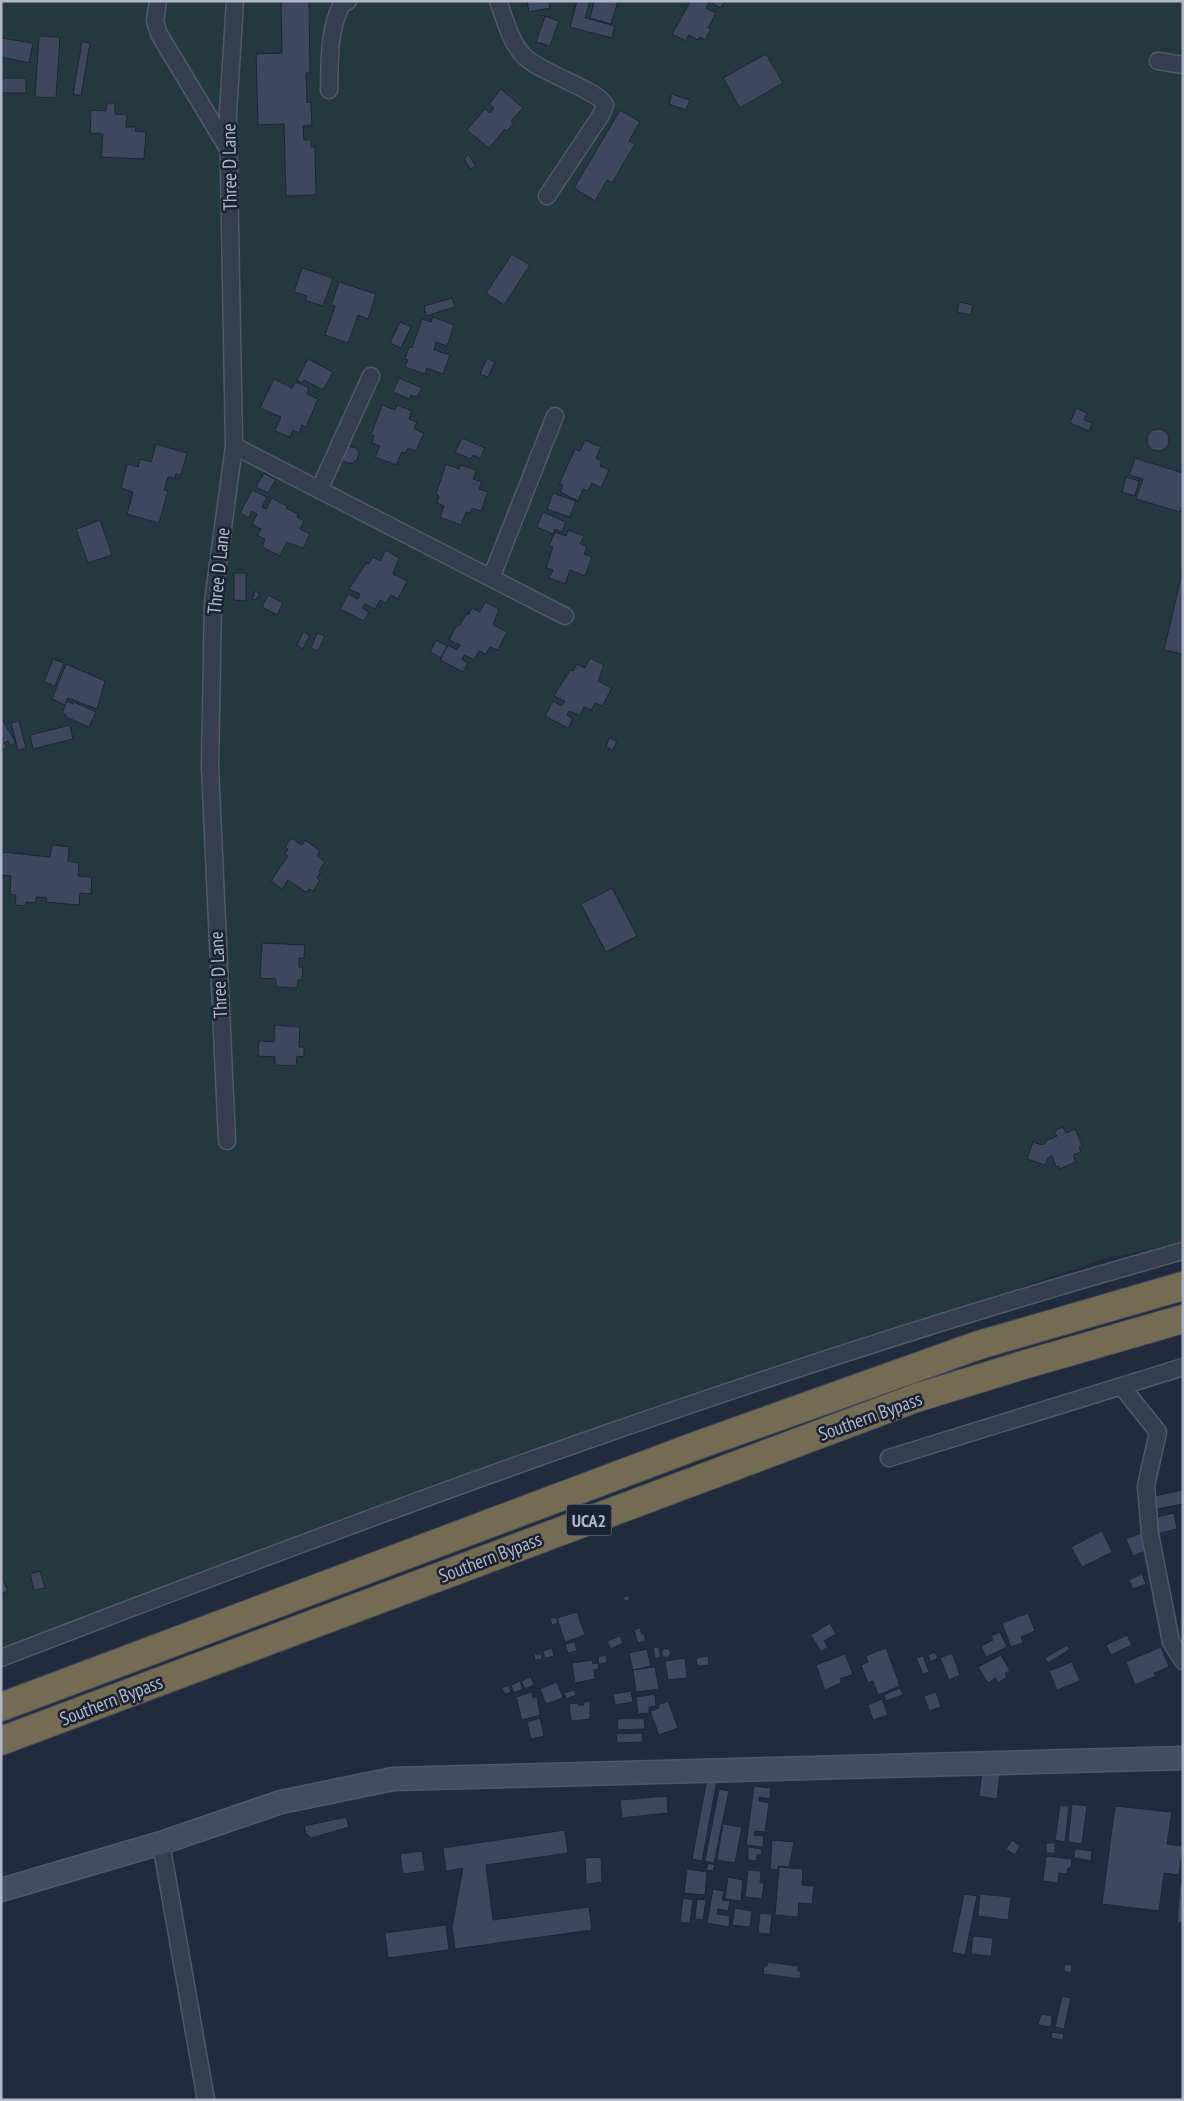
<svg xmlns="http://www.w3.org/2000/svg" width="1184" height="2101" font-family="'PT Sans Narrow',sans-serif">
	<rect width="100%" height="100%" fill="#222b3e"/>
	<!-- green -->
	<path fill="#24393f" d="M1 1H1183V1242L1103 1259 617 1426 356 1513 1 1650Z"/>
	<!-- building -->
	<path fill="#3e475e" stroke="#1d2535" d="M281 1H309L310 73H306L307 103 311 102 312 125 303 126 304 140H311V147H315L316 195 286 196 284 124 258 125 256 54 282 53Z
		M527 1H549L550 8 529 12Z
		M577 1H590L585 18 615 26 612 38 570 27Z
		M594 1H618L611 24 590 18Z
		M691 1H725L721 8 709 2 706 8 716 13 708 28 711 29 705 40 700 37 698 40 689 35 686 41 672 34Z
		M545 16 559 21 550 46 536 42Z
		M39 36 60 37 56 98 35 97Z
		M1 38 33 43 29 63 1 57Z
		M82 42 90 43 81 96 73 94Z
		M766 54 783 83 740 108 723 78Z
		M1 78H26V93H1Z
		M501 89 523 108 511 121 514 123 507 131 505 129 489 148 467 130 485 109 490 113 494 108 489 104Z
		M672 94 690 100 686 110 669 104Z
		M107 103H115V114L127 115 126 127H136L135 131 146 132 144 159 101 157 103 134 90 133 91 110 106 111Z
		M620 110 640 122 629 141 635 144 612 183 607 180 595 201 574 188Z
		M469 155 476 166 470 169 464 159Z
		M512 254 530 265 504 305 486 293Z
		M302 268 333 278 323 306 305 300 307 296 294 292Z
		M339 282 376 294 368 319 358 315 348 343 325 335 335 306 331 305Z
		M452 298 455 307 426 316 424 306Z
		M959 302 973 305 971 315 957 312Z
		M433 317 454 325 447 346 436 342 434 350 450 355 443 374 427 368 425 374 405 367 408 360 405 359 409 347 412 348 422 319 431 322Z
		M400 322 411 327 401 348 390 343Z
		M487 358 495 362 488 377 480 374Z
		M308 359 333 372 323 390 304 380 302 383 297 380Z
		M399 378 422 388 417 397 411 395 409 399 393 392Z
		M274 379 292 388 295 382 309 388 307 394 318 399 306 427 302 425 299 433 293 430 290 437 275 431 281 417 260 408Z
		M382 405 395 410 397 405 412 411 409 419 417 422 414 429 424 433 416 451 408 448 405 453 402 452 396 465 375 457 380 446 372 443 374 436 371 435Z
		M1076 408 1087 413 1084 420 1092 423 1089 431 1070 423Z
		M1147 440a11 11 0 1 1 22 0a11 11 0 1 1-22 0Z
		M462 438 485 448 480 458 473 455 471 459 455 452Z
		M585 440 601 447 596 458 602 461 600 466 609 470 601 488 592 483 588 491 583 489 578 501 560 492 563 485 559 484 575 449 580 451Z
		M156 444 187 453 181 475 176 474 175 478 168 477 164 490 168 491 159 523 127 514 133 492 121 488 127 464 138 467 140 459 151 462Z
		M348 446 356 448 359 454 357 460 352 463H346L342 459Z
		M1135 458 1183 473V503L1180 512 1136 499 1143 479 1129 475Z
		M446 464 459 469 461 465 477 470 473 479 482 482 479 489 488 492 481 511 472 508 470 513 466 512 461 525 440 517 444 506 437 503 439 496 436 494Z
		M264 473 276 480 268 493 256 487Z
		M1126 477 1139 481 1135 496 1122 492Z
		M252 490 267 497 262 507 266 509 272 498 287 506 286 508 298 514 297 517 304 521 300 529 310 534 303 548 287 542 280 556 262 547 265 539 257 535 261 529 252 524 257 514 252 511 249 518 240 513Z
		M553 493 576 501 570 517 547 509Z
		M543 512 566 522 562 532 555 529 553 534 537 527Z
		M100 520 112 555 88 563 76 529Z
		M568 530 584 536 580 544 587 547 584 554 592 557 585 576 570 570 565 584 549 578 553 570 546 568 553 547 549 546 555 532 566 536Z
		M386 550 399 558 393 574 407 581 398 599 391 595 386 603 380 600 375 609 365 604 362 608 369 612 364 621 340 609 348 594 358 599 360 594 349 589 366 563 369 564 373 557 380 561Z
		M1183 569V654L1164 650Z
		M234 573H246V601L234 600Z
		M255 591 260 593 256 600 252 599Z
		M268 595 283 603 277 615 262 607Z
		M485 602 499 609 493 625 507 632 498 650 490 647 486 654 479 651 474 660 464 655 462 659 468 663 463 672 440 660 448 645 457 650 460 645 449 640 457 625 459 626 466 614 468 615 472 608 480 612Z
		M303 632 310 635 303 649 297 645Z
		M317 633 325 636 318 651 311 648Z
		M436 640 447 646 441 658 430 652Z
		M590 658 604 665 598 681 612 688 602 706 595 703 591 710 584 707 580 716 569 711 567 715 573 719 568 728 545 716 553 701 562 706 565 701 554 696 570 670 573 671 577 664 585 668Z
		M53 659 64 663 55 686 44 682Z
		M66 664 105 681 97 709 68 698 65 705 52 699Z
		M67 701 73 704 74 702 96 712 89 727 66 717V715L62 713Z
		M1 717 16 743 11 746 8 741 4 743 7 747 2 750Z
		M19 721 26 748 18 750 11 723Z
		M70 725 73 739 33 749 30 735Z
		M609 738 617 741 613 750 606 747Z
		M291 838 302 845 305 840 320 851 317 856 325 862 319 871 321 872 317 878 320 880 313 891 309 889 306 892 288 880 282 889 271 881 288 856 285 854 288 849 285 847Z
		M52 845 69 847 68 861 79 863 78 876 92 877 91 894 80 893 79 905 46 902 47 898 36 897V903L26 902V906L15 905 16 895 10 894 11 876 1 875V852L50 857Z
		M612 888 637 936 606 952 581 904Z
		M262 943 305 945 304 958H299V967H303L302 980H298L297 988 276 987V979L260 978Z
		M275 1025 300 1027 299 1047H304V1057L297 1056 296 1066 275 1065V1057L258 1056 259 1041 274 1042Z
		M1063 1127 1066 1133 1075 1129 1082 1145 1079 1147 1081 1152 1073 1155 1076 1162 1059 1169V1166L1056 1167 1052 1156 1048 1158 1045 1165 1027 1159 1033 1142 1042 1145 1045 1144 1046 1141 1057 1136 1054 1131Z
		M1183 1490V1504L1153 1510 1150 1497Z
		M1174 1513 1177 1529 1157 1534 1153 1518Z
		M1102 1531 1112 1552 1082 1567 1071 1547Z
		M1141 1533 1148 1550 1133 1556 1126 1539Z
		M40 1571 45 1588 34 1590 30 1574Z
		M1142 1574 1146 1584 1133 1589 1129 1580Z
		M3 1580 8 1591 1 1594V1581Z
		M629 1596 630 1600 624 1601 623 1597Z
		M577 1612 585 1635 565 1642 557 1618Z
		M1028 1613 1035 1631 1021 1637 1023 1643 1011 1647 1002 1623Z
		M556 1617 558 1623 552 1625 550 1619Z
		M830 1623 836 1634 824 1641 828 1647 821 1652 811 1635Z
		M640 1628 642 1634H644L646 1641 638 1643 634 1630Z
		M1000 1632 1007 1647 986 1657 981 1646 993 1640 991 1636Z
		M1127 1635 1132 1645 1111 1655 1106 1645Z
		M620 1636 623 1643 611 1649 607 1641Z
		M575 1642 577 1651 568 1653 565 1644Z
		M1067 1645 1070 1649 1048 1663 1045 1658Z
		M658 1647 661 1657 655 1659 653 1648Z
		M1161 1647 1169 1667 1154 1673 1156 1676 1135 1685 1126 1662Z
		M552 1648 554 1656 545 1658 543 1651Z
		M886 1648 900 1686 878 1695 873 1681 868 1683 861 1665 868 1662 866 1656Z
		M661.5 1653a4.5 4.5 0 1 1 9 0a4.5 4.5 0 1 1-9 0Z
		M647 1649 651 1666 633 1670 629 1653Z
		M935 1652 938 1658 931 1662 928 1655Z
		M952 1653 960 1675 949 1680 940 1658Z
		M534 1654H541L542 1659 535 1660Z
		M845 1654 853 1674 840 1679 841 1683 825 1690 816 1665Z
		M606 1655 607 1663 599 1664 598 1657Z
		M1001 1655 1010 1671 1005 1673 1007 1677 998 1683 996 1678 988 1683 978 1667Z
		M708 1656 709 1665 697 1666 696 1658Z
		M923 1656 929 1672 923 1674 916 1658Z
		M685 1658 687 1678 668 1680 665 1661Z
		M592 1660 593 1664 598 1663 599 1669 594 1670 595 1679 575 1683 572 1663Z
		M1072 1662 1080 1681 1057 1690 1049 1671Z
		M655 1667 659 1689 636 1692 633 1670Z
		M531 1677 534 1685 525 1689 521 1681Z
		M520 1681 523 1689 514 1693 511 1685Z
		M557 1682 563 1698 546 1704 540 1689Z
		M509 1685 511 1692 505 1694 502 1688Z
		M900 1688 903 1695 886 1701 884 1695Z
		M574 1690 576 1695 566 1699 564 1693Z
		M631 1691 633 1702 615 1705 613 1694Z
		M532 1692 533 1698 537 1697 540 1715 522 1720 516 1697Z
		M936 1692 941 1707 929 1711 924 1696Z
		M655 1694 656 1706 649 1707V1713L638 1714 636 1697Z
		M882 1699 888 1715 873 1720 868 1705Z
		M590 1701V1719L571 1721 569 1704 578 1703V1705H584V1702Z
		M668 1701 678 1728 659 1735 650 1711 659 1708 658 1705Z
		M540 1718 544 1736 531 1739 527 1722Z
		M644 1718 645 1729 618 1730 617 1719Z
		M642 1733 643 1742 617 1743 616 1734Z
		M982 1771 1000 1773 997 1799 979 1796Z
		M708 1773 718 1775 702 1861 692 1859Z
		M754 1786 771 1788 770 1799 759 1797V1801L769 1803 765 1832 755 1831 754 1835 764 1836 763 1847 746 1845Z
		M719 1789 729 1791 714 1863 705 1861Z
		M667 1796 668 1813 622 1818 620 1800Z
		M1072 1804 1087 1806 1082 1844 1068 1842Z
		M1060 1805 1069 1806 1065 1842 1055 1840Z
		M1115 1806 1172 1812 1167 1844 1183 1846 1179 1875 1164 1873 1159 1911 1102 1904Z
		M346 1817 349 1827 311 1838 306 1833 304 1826Z
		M723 1824 742 1827 735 1863 717 1860Z
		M565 1830 568 1853 486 1865 493 1920 589 1907 592 1930 455 1949 452 1927 463 1868 446 1871 443 1848Z
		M772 1840 794 1842 789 1867 778 1866V1870L770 1869Z
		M1012 1840 1020 1846 1015 1855 1006 1849Z
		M1046 1843H1055V1853H1046Z
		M748 1847 762 1849 761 1855H757L756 1861 748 1860Z
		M1075 1849 1092 1851 1091 1861 1074 1858Z
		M422 1851 425 1871 403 1874 400 1854Z
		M1046 1856 1072 1859 1071 1868H1068L1067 1874 1059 1873 1058 1883 1043 1881Z
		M601 1857 602 1882 586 1884 585 1858Z
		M708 1863 715 1865 713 1871 706 1870Z
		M779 1867 803 1869 802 1885 814 1886 812 1904 799 1903 798 1917 775 1915Z
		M687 1869 707 1872 705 1895 684 1893Z
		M748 1870 761 1871 760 1883H764L762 1899 745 1897Z
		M728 1877 743 1880 741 1901 725 1899Z
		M1180 1884H1183V1923H1177Z
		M713 1889 724 1891 722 1900 730 1901 728 1911 718 1909 717 1914 730 1916 729 1927 707 1923Z
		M964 1894 977 1896 965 1955 952 1952Z
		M980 1894 1011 1897 1008 1920 978 1916Z
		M683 1898 693 1900 690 1923 680 1922Z
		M697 1899 706 1900 703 1920 695 1919Z
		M735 1908 752 1911 750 1927 732 1925Z
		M760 1913 772 1914 770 1934 758 1933Z
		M446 1925 449 1950 388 1958 385 1933Z
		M973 1936 993 1938 991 1956 971 1954Z
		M768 1962 798 1966V1971H801L800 1979 763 1974 764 1966H767Z
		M1065 1964 1072 1965 1071 1973 1064 1971Z
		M1062 1996 1071 1998 1064 2029 1055 2027Z
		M1041 2014 1052 2016 1051 2027 1038 2025Z
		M1052 2032 1064 2034 1063 2040 1051 2038Z"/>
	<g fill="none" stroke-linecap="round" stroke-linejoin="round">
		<defs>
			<path id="street" d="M158 1 155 21 159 34 227 147
				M498 1C505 19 510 41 523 55 539 73 599 90 605 105L601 115 547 196
				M1158 61 1183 65
				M329 90C330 60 328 30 342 4L348 1
				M234 446 565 616
				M319 490 371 376
				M491 578 555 416
				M227 1141 210 767 213 602 234 446 228 113 235 1
				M1122 1387 1158 1432 1146 1486 1150 1534 1171 1642 1183 1661
				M889 1458 1183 1367
				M1 1658C390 1508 781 1363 1183 1251
				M161 1843 206 2100"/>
			<path id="secondary" d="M1 1890 161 1843 281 1802 393 1779 1183 1758"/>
			<path id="highway" d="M1 1707 701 1444 979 1345 1183 1286
				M1 1741 916 1398 1023 1365 1183 1319"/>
		</defs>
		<!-- street casing -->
		<use href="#street" stroke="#515869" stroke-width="19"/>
		<!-- secondary casing -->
		<use href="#secondary" stroke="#515869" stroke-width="25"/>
		<!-- highway casing -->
		<use href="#highway" stroke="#414859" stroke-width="30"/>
		<!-- street -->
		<use href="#street" stroke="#363d4e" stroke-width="16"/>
		<!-- secondary -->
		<use href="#secondary" stroke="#444c61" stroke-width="22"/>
		<!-- highway -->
		<use href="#highway" stroke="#746b53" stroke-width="28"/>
	</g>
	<g text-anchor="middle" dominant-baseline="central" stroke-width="5" stroke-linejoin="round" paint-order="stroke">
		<!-- shield labels -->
		<rect fill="#1b2333" stroke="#858b9c" stroke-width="1" x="566.5" y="1504.5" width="45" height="31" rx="4"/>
		<g font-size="18" font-weight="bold" fill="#b2b8c9">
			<text x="589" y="1520">UCA2</text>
		</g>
		<!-- street labels -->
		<g font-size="19" fill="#b2b8c9" stroke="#1b2333">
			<text transform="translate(229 167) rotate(-91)">Three D Lane</text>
			<text transform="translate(218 571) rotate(-84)">Three D Lane</text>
			<text transform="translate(218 975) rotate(-93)">Three D Lane</text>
			<text transform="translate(870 1416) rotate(-20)">Southern Bypass</text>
			<text transform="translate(490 1557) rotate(-21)">Southern Bypass</text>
			<text transform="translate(111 1700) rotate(-21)">Southern Bypass</text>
		</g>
	</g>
	<!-- border -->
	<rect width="1184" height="2101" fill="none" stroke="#b2b8c9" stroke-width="5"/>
</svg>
